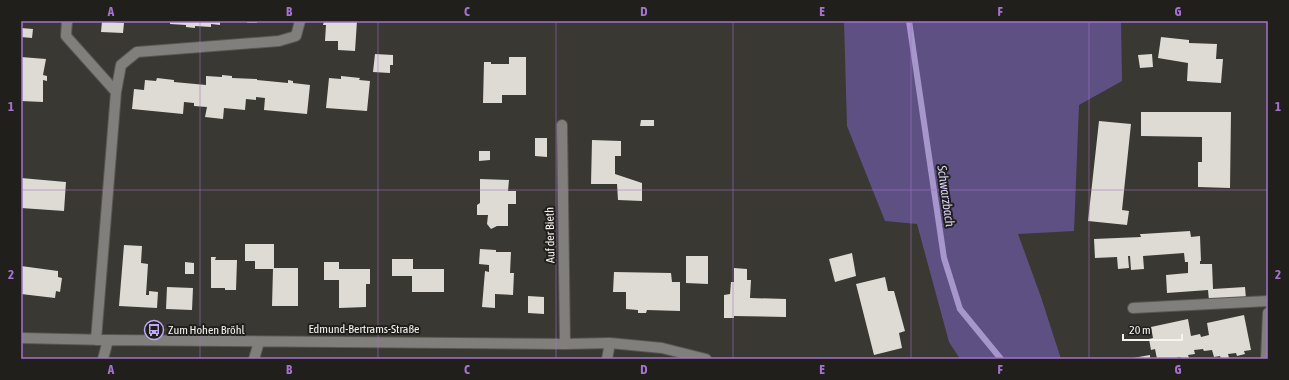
<svg xmlns="http://www.w3.org/2000/svg" width="1289" height="380" font-family="'Asap Condensed',sans-serif">
	<rect width="100%" height="100%" fill="#393832"/>
	<!-- green -->
	<path fill="#5f5084" d="M844 21H1121L1122 81 1079 105 1074 231 1018 234 1041 297 1061 359H960L949 342 917 224 885 221 847 126Z"/>
	<g fill="none" stroke-linecap="round" stroke-linejoin="round">
		<!-- stream -->
		<path stroke="#a696cb" stroke-width="6" d="M909 21 944 258 960 309 1001 359"/>
	</g>
	<!-- building -->
	<path fill="#dddbd3" d="M102 21 124 23 123 33 101 32Z
		M170 21H220V25L211 24V27L195 26V28L186 27V25L170 24Z
		M247 21H257V23H247Z
		M324 21H357L355 51 338 50V41H325L326 25H323Z
		M21 28 33 29 32 38 21 37Z
		M1161 37 1189 40V43L1217 44 1216 59H1223L1221 83 1187 81 1188 63 1158 58Z
		M375 54 393 55V65H390V73L373 72Z
		M1152 54 1153 67 1140 68 1138 55Z
		M21 57 46 59 43 75 47 76V81L43 80V102L21 101Z
		M509 57H526V95H502V103H483L484 62H491V64H509Z
		M222 75 232 76V78L257 79V80L288 83V80L293 81V83L310 85 307 114 264 110 265 98 256 97V100L246 99 245 110 224 108 223 119 205 117 207 107 194 106V103L184 102 183 114 132 109 134 89 144 90 145 80 156 81 157 78 174 80V82L206 85V76L222 77Z
		M341 76 360 78 359 80 370 81 367 111 326 108 329 78 341 79Z
		M1141 112H1231L1230 188 1198 187V162H1202V137L1141 136Z
		M641 120H654V126H640Z
		M1099 121 1131 124 1122 210 1129 211 1127 225 1088 221Z
		M535 138H547V157L535 156Z
		M592 140 621 141V156H615V174L642 183V201L618 200 617 184H591Z
		M479 151H490V160L479 161Z
		M21 178 66 182 64 211 21 208Z
		M480 179 509 180 508 191H516V204H508V226H497L491 229 487 224 488 215H477V205L480 203Z
		M1190 231 1191 237 1200 236 1201 261H1200V264H1212L1213 289 1245 287 1246 299 1209 301 1208 290 1167 293 1166 275 1188 273V262H1185L1184 253 1143 256 1144 269 1131 270 1130 256H1128L1129 268 1118 269 1117 257 1095 258 1094 239 1141 237 1140 234H1142Z
		M245 244H274V268H298V306H272L273 269H255V261H245Z
		M124 245 142 246 141 263 148 264 146 295H149V291L158 292 157 308 119 306Z
		M480 249 496 250V252H511L510 273H514L513 295 495 294V308L482 307 485 271 489 272V265L479 264Z
		M852 253 856 276 835 282 829 259Z
		M686 256H708V284L686 283Z
		M211 257H216L215 260H237L236 290H225V288H211Z
		M392 259H413V269H444V292H412V276H392Z
		M185 262 194 263V274H185Z
		M324 262H339V269H370V284H366V307L339 308V280H324Z
		M21 266 58 271V277L62 278 60 292 56 291 55 298 21 294Z
		M734 268 747 269V280H751L750 298 786 299V317L734 316V318H724V295L730 294 731 282H734Z
		M614 272 671 273 672 282H680V311L647 310 646 313H638V310L626 309V292H613Z
		M885 277 888 291H894L905 331 899 333 902 348 874 355 856 284Z
		M167 287 193 288 192 310 166 309Z
		M528 296 544 297V314L528 313Z
		M1244 315 1251 350 1244 351 1245 354 1237 356 1236 353 1228 354 1229 358 1221 359 1220 356 1214 357 1212 350 1204 351 1203 349 1194 350 1195 354 1188 355 1189 358 1181 359 1180 357 1172 359H1157L1155 349 1151 350 1149 339 1153 338 1151 327 1188 319 1191 336 1200 334 1201 337 1209 335 1207 323Z
		M1150 355V359H1133V358Z"/>
	<g fill="none" stroke-linecap="round" stroke-linejoin="round">
		<defs>
			<path id="minor" d="M67 21 66 36 116 92
				M562 125 565 344
				M1133 308 1268 301
				M21 338 108 340 565 344 610 343 662 348 706 359
				M96 340 116 92 121 65 137 52 279 41 296 36 300 21
				M103 359 108 340
				M254 359 259 342
				M607 359 610 343
				M1266 359 1268 313"/>
		</defs>
		<!-- minor casing -->
		<use href="#minor" stroke="#575650" stroke-width="12"/>
		<!-- minor -->
		<use href="#minor" stroke="#807f7c" stroke-width="10"/>
	</g>
	<!-- grid -->
	<path fill="none" stroke="#a572d0" stroke-width="1" stroke-opacity="0.55" d="M200 21V359M378 21V359M556 21V359M733 21V359M911 21V359M1089 21V359M21 190H1268"/>
	<!-- icons -->
	<defs>
		<symbol id="bus-ring" viewBox="-11 -11 22 22"><circle r="9.5" fill="#201f1c" stroke="#bea9f5" stroke-width="1.5"/><path d="M-5-6H5V4H4V6H2V4H-2V6H-4V4H-5ZM-3.5-4V0h7V-4ZM-3.5 1.2v1.5H-2V1.2ZM2 1.2v1.5H3.5V1.2Z" fill="#bea9f5"/></symbol>
	</defs>
	<g fill-rule="evenodd">
		<use href="#bus-ring" x="143" y="319" width="22" height="22"/>
	</g>
	<g text-anchor="middle" dominant-baseline="central" stroke-width="4" stroke-linejoin="round" paint-order="stroke">
		<!-- street labels -->
		<g font-size="12" fill="#f4f3ef" stroke="#201f1c">
			<text transform="translate(550 235) rotate(-91)">Auf der Bieth</text>
			<text x="364" y="329">Edmund-Bertrams-Straße</text>
		</g>
		<!-- poi labels -->
		<g font-size="12" fill="#f4f3ef" stroke="#201f1c" text-anchor="start">
			<text x="168" y="330">Zum Hohen Bröhl</text>
		</g>
		<!-- water labels -->
		<g font-size="13" font-style="italic" fill="#d8cef8" stroke="#201f1c">
			<text transform="translate(946 196) rotate(82)">Schwarzbach</text>
		</g>
	</g>
	<!-- border -->
	<rect width="1289" height="380" fill="none" stroke="#201f1c" stroke-width="44"/>
	<!-- scale -->
	<path d="M1123 334v6h59v-6" fill="none" stroke="#f4f3ef" stroke-width="2"/>
	<text x="1129" y="334" font-size="12" fill="#f4f3ef" stroke="#201f1c" stroke-width="3" paint-order="stroke">20 m</text>
	<rect x="22" y="22" width="1245" height="336" fill="none" stroke="#a572d0" stroke-width="1.5"/>
	<g font-size="13" text-anchor="middle" font-weight="bold" fill="#a572d0">
		<text x="111" y="16">A</text>
		<text x="289" y="16">B</text>
		<text x="467" y="16">C</text>
		<text x="644" y="16">D</text>
		<text x="822" y="16">E</text>
		<text x="1000" y="16">F</text>
		<text x="1178" y="16">G</text>
		<text x="11" y="111">1</text>
		<text x="1278" y="111">1</text>
		<text x="11" y="279">2</text>
		<text x="1278" y="279">2</text>
		<text x="111" y="374">A</text>
		<text x="289" y="374">B</text>
		<text x="467" y="374">C</text>
		<text x="644" y="374">D</text>
		<text x="822" y="374">E</text>
		<text x="1000" y="374">F</text>
		<text x="1178" y="374">G</text>
	</g>
</svg>
